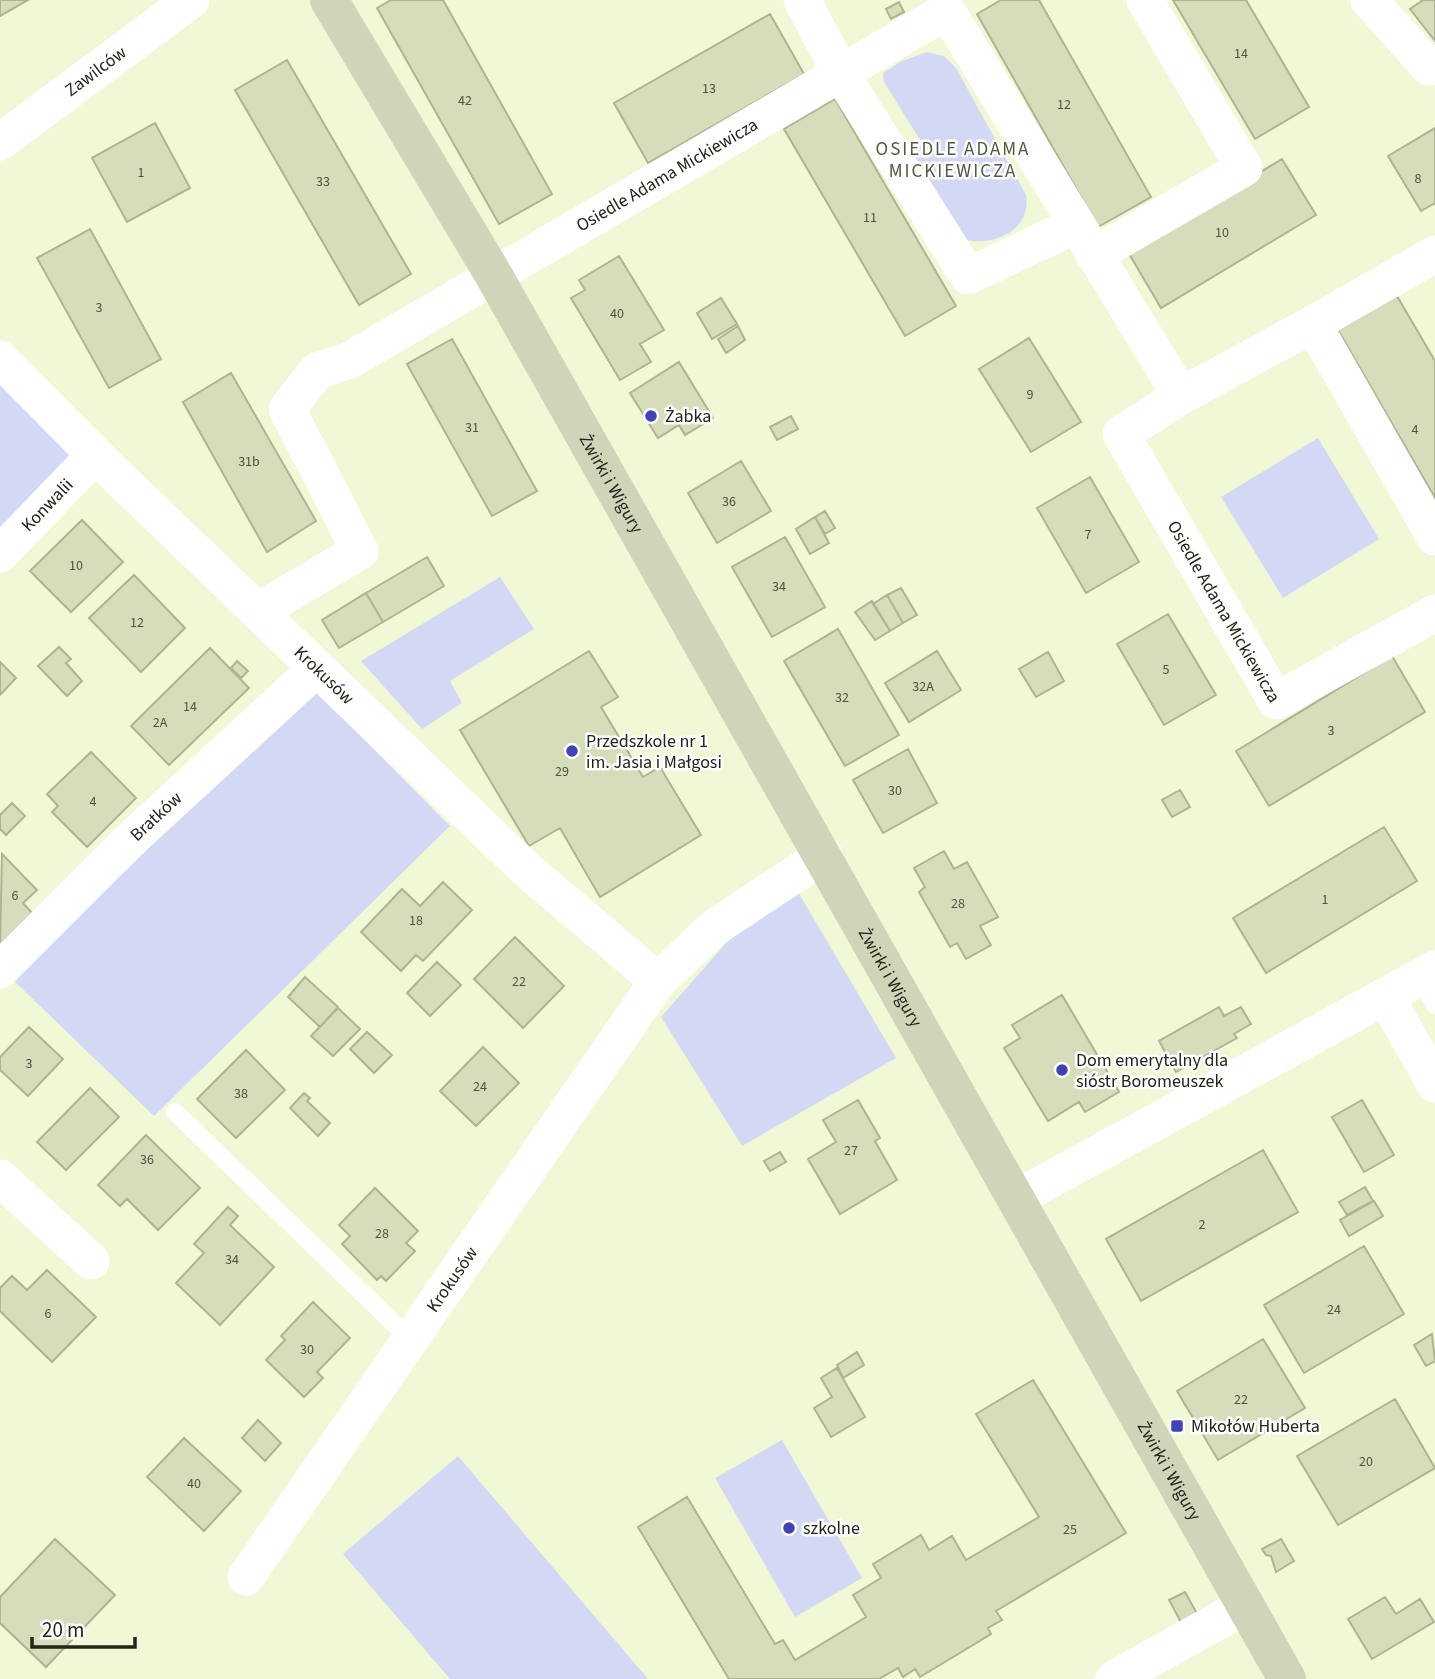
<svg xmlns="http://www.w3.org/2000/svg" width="1435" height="1679" font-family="'Source Sans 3',sans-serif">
	<rect width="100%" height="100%" fill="#f0f8d6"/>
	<!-- green -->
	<path fill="#d3d9f4" d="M927 52 944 56 956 68 1026 195C1032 231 992 248 962 239L910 164 922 143 884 82 883 73 900 62Z
		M0 381 75 453 0 528Z
		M1318 438 1379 539 1283 598 1221 497Z
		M500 577 534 629 450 681 462 703 422 729 361 661Z
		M313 688 450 826 154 1116 13 980Z
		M798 892 896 1058 742 1146 661 1017 742 925Z
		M782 1440 862 1578 795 1617 715 1478Z
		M458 1456 648 1679H450L343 1554Z"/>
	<!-- building -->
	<path fill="#d5ddbb" stroke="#acb493" stroke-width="2" d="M0 0H28L0 16Z
		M391 0H443L552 194 499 224 377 8Z
		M1001 0H1039L1151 197 1098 227 977 14Z
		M1173 0H1246L1309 107 1255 139Z
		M1423 0H1435V41L1410 9Z
		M899 2 904 12 891 19 886 9Z
		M770 14 804 74 648 163 614 103Z
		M287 60 411 274 359 305 235 90Z
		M835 99 956 306 905 336 784 129Z
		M155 123 190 188 127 222 92 158Z
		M1435 128V203L1421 211 1388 156Z
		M1282 159 1316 215 1161 308 1128 252Z
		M90 229 161 359 109 388 37 258Z
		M619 256 664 330 640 344 651 362 620 380 571 298 585 290 579 280Z
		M1397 296 1435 361V498L1338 330Z
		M721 298 737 324 712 339 697 313Z
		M738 326 745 340 726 353 718 339Z
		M1029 338 1081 422 1031 452 979 369Z
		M452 339 537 491 492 516 407 364Z
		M679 362 713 418 685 435 679 425 658 438 630 393Z
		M231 373 316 521 267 552 183 402Z
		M791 416 798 429 777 440 770 427Z
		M741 461 771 511 717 543 688 493Z
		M1090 477 1139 562 1086 593 1037 508Z
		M825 511 835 528 825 534 815 517Z
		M815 517 829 543 810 554 796 529Z
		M82 520 123 562 71 612 30 571Z
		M785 537 825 607 772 637 732 567Z
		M427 557 444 586 383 622 366 593Z
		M134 575 185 628 141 672 89 618Z
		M901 588 917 615 903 623 887 595Z
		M366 593 383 622 339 648 322 620Z
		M887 595 903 623 890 631 873 604Z
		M872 601 890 631 875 640 855 612Z
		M1168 614 1216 695 1164 725 1117 644Z
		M838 629 899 735 845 766 784 661Z
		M59 647 71 659 66 663 82 681 67 696 38 666Z
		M210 648 249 688 169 765 131 726Z
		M589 651 618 697 601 707 643 777 660 767 701 835 600 897 560 828 529 846 460 730Z
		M937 651 961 690 909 722 885 683Z
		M1048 652 1064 681 1036 697 1019 669Z
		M1392 656 1425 712 1269 806 1236 751Z
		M237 661 248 671 241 678 231 668Z
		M0 662 16 678 0 695Z
		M908 749 937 803 883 833 853 780Z
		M91 752 136 798 87 847 52 812 58 806 47 794Z
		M1180 790 1190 807 1172 817 1162 800Z
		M12 803 25 816 6 835 0 829V815Z
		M1384 827 1417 881 1266 973 1233 918Z
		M944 851 954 869 967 862 998 917 980 926 991 945 966 959 957 943 950 947 919 892 925 887 914 868Z
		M2 854 37 890 23 903 32 913 0 945Z
		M443 882 472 910 423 961 416 955 401 971 361 932 402 889 420 906Z
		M515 937 564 986 523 1028 474 979Z
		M437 962 461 985 430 1016 407 993Z
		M305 977 338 1007 320 1027 288 997Z
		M1062 995 1119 1092 1085 1112 1079 1102 1048 1121 1004 1048 1020 1038 1012 1025Z
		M1219 1007 1224 1016 1241 1007 1251 1024 1234 1034 1237 1038 1176 1072 1159 1041Z
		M338 1008 360 1029 333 1056 311 1036Z
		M29 1027 63 1059 28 1096 0 1070V1057Z
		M367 1032 392 1055 374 1073 350 1049Z
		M483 1047 519 1083 476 1126 440 1091Z
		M246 1050 285 1090 236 1138 197 1099Z
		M90 1088 119 1117 66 1170 37 1142Z
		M304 1093 310 1098 307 1101 330 1123 318 1136 290 1108Z
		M858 1100 880 1138 875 1141 897 1180 840 1214 808 1159 836 1142 823 1120Z
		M1362 1100 1394 1155 1364 1172 1332 1117Z
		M146 1135 200 1188 158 1230 127 1199 120 1206 98 1185Z
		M1263 1150 1298 1212 1141 1301 1106 1239Z
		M780 1152 786 1162 770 1171 764 1161Z
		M1365 1187 1373 1201 1347 1215 1339 1202Z
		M375 1188 418 1231 406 1243 415 1251 386 1281 381 1276 377 1280 342 1244 350 1236 339 1225Z
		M1374 1201 1383 1216 1349 1236 1340 1220Z
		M228 1207 238 1216 230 1225 274 1267 220 1325 176 1283 204 1253 194 1244Z
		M1364 1246 1404 1314 1304 1373 1264 1305Z
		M47 1270 96 1317 52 1362 0 1311V1288L12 1276 27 1290Z
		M313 1302 350 1338 317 1372 323 1378 304 1397 266 1360 285 1340 281 1336Z
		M1432 1334 1435 1361 1426 1366 1414 1345Z
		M1263 1339 1305 1408 1218 1460 1177 1391Z
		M857 1352 864 1365 843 1378 837 1365Z
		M837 1368 865 1417 831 1437 814 1408 832 1397 821 1378Z
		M1033 1380 1126 1533 996 1611 1002 1620 988 1628 991 1634 920 1677 915 1669 903 1677 898 1668 879 1679H729L638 1527 687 1497 775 1644 783 1640 795 1660 866 1617 853 1595 881 1578 873 1564 921 1535 929 1550 952 1536 966 1560 1039 1517 976 1414Z
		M1395 1399 1435 1468 1338 1525 1297 1456Z
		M258 1420 281 1443 265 1461 242 1438Z
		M184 1438 241 1491 204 1531 147 1477Z
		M55 1539 115 1595 46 1667 0 1623V1597Z
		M1281 1539 1294 1561 1276 1572 1271 1556 1266 1555 1262 1549Z
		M1185 1592 1199 1617 1183 1626 1169 1600Z
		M1385 1597 1396 1614 1420 1599 1434 1622 1372 1659 1348 1619Z"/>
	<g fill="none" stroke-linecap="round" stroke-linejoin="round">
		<!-- lane -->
		<path stroke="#fff" stroke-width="18" d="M1419 978 1435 1005
			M175 1112 410 1339"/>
		<!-- street -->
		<g stroke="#fff" stroke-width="37">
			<path d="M802 0 841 74 968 276 1076 225"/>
			<path d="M1369 0 1429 67"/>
			<path id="s1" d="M0 142 191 0"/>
			<path d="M1094 255 1244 168 1145 0"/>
			<path d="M1313 324 1435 254"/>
			<path id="s2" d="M0 359 95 455 526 869 658 981"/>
			<path id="s3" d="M1435 537 1313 324 1181 396 1121 434 1276 701 1435 613"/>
			<path id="s4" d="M0 554 95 455"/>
			<path id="s5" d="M260 610 360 551 287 409 317 371 350 360 947 11 1181 396"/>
			<path id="s6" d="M0 970 128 842 317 668"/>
			<path d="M1385 996 1435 1084"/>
			<path d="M0 1178 91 1261"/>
			<path d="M1015 1199 1435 969"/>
			<path id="s7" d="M246 1577 658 981 714 928 824 855"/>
			<path d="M1114 1679 1245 1606"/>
		</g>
		<!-- secondary -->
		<path stroke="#d0d5ba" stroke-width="38" id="s8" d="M329 0 493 274 1287 1679"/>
	</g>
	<!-- markers -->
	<g fill="#4042b6" stroke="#fff" stroke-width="2.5">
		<circle cx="651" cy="416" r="7"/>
		<circle cx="572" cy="751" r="7"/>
		<circle cx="1062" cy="1070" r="7"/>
		<rect x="1170" y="1419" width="14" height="14" rx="3.5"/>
		<circle cx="789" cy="1528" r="7"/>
	</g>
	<g text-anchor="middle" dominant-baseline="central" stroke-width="5" stroke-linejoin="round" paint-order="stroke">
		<!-- number labels -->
		<g font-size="14" fill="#4f5341">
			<text x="1241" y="54">14</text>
			<text x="709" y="89">13</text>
			<text x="465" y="101">42</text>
			<text x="1064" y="105">12</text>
			<text x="141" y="173">1</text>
			<text x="1418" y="179">8</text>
			<text x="323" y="182">33</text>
			<text x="870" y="218">11</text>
			<text x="1222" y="233">10</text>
			<text x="99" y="308">3</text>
			<text x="617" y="314">40</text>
			<text x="1030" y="395">9</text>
			<text x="472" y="428">31</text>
			<text x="1415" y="430">4</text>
			<text x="249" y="462">31b</text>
			<text x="729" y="502">36</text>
			<text x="1088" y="535">7</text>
			<text x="76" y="566">10</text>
			<text x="779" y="587">34</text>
			<text x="137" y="623">12</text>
			<text x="1166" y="670">5</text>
			<text x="923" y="687">32A</text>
			<text x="842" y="698">32</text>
			<text x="190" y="707">14</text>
			<text x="160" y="723">2A</text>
			<text x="1331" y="731">3</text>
			<text x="562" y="772">29</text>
			<text x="895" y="791">30</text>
			<text x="93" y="802">4</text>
			<text x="15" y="896">6</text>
			<text x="1325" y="900">1</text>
			<text x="958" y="904">28</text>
			<text x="416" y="921">18</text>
			<text x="519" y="982">22</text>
			<text x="29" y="1064">3</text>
			<text x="480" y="1087">24</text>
			<text x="241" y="1094">38</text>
			<text x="851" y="1151">27</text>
			<text x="147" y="1160">36</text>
			<text x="1202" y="1225">2</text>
			<text x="382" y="1234">28</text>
			<text x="232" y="1260">34</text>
			<text x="1334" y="1310">24</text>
			<text x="48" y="1314">6</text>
			<text x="307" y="1350">30</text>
			<text x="1241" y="1400">22</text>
			<text x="1366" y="1462">20</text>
			<text x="194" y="1484">40</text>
			<text x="1070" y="1530">25</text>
		</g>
		<!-- street labels -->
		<g font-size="18" fill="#222518" stroke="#fff">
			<text stroke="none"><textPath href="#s1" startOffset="119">Zawilców</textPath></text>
			<text stroke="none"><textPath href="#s5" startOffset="726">Osiedle Adama Mickiewicza</textPath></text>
			<text stroke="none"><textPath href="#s8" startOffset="560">Żwirki i Wigury</textPath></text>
			<text stroke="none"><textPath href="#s4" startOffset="68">Konwalii</textPath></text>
			<text stroke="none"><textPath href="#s3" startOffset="672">Osiedle Adama Mickiewicza</textPath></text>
			<text stroke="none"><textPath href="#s2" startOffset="453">Krokusów</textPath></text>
			<text stroke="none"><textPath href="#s6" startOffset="219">Bratków</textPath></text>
			<text stroke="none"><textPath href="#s8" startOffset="1127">Żwirki i Wigury</textPath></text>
			<text stroke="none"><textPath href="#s7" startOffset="362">Krokusów</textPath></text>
			<text stroke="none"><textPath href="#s8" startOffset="1694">Żwirki i Wigury</textPath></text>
		</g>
		<!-- poi labels -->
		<g font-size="18" fill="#222518" stroke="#fff" text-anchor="start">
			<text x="665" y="416">Żabka</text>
			<text x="586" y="741">Przedszkole nr 1<tspan x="586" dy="21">im. Jasia i Małgosi</tspan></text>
			<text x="1076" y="1060">Dom emerytalny dla<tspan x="1076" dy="21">sióstr Boromeuszek</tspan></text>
			<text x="1191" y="1426">Mikołów Huberta</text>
			<text x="803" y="1528">szkolne</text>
		</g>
		<!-- neighbourhood labels -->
		<g font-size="19" letter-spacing="2" fill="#545a3d" stroke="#fff">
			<text x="953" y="149">OSIEDLE ADAMA<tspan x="953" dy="22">MICKIEWICZA</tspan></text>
		</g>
	</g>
	<!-- scale -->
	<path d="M32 1637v10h103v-10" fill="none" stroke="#222518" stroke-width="3.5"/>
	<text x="42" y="1637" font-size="21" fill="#222518" stroke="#ffffff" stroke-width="5" paint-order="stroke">20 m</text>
</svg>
